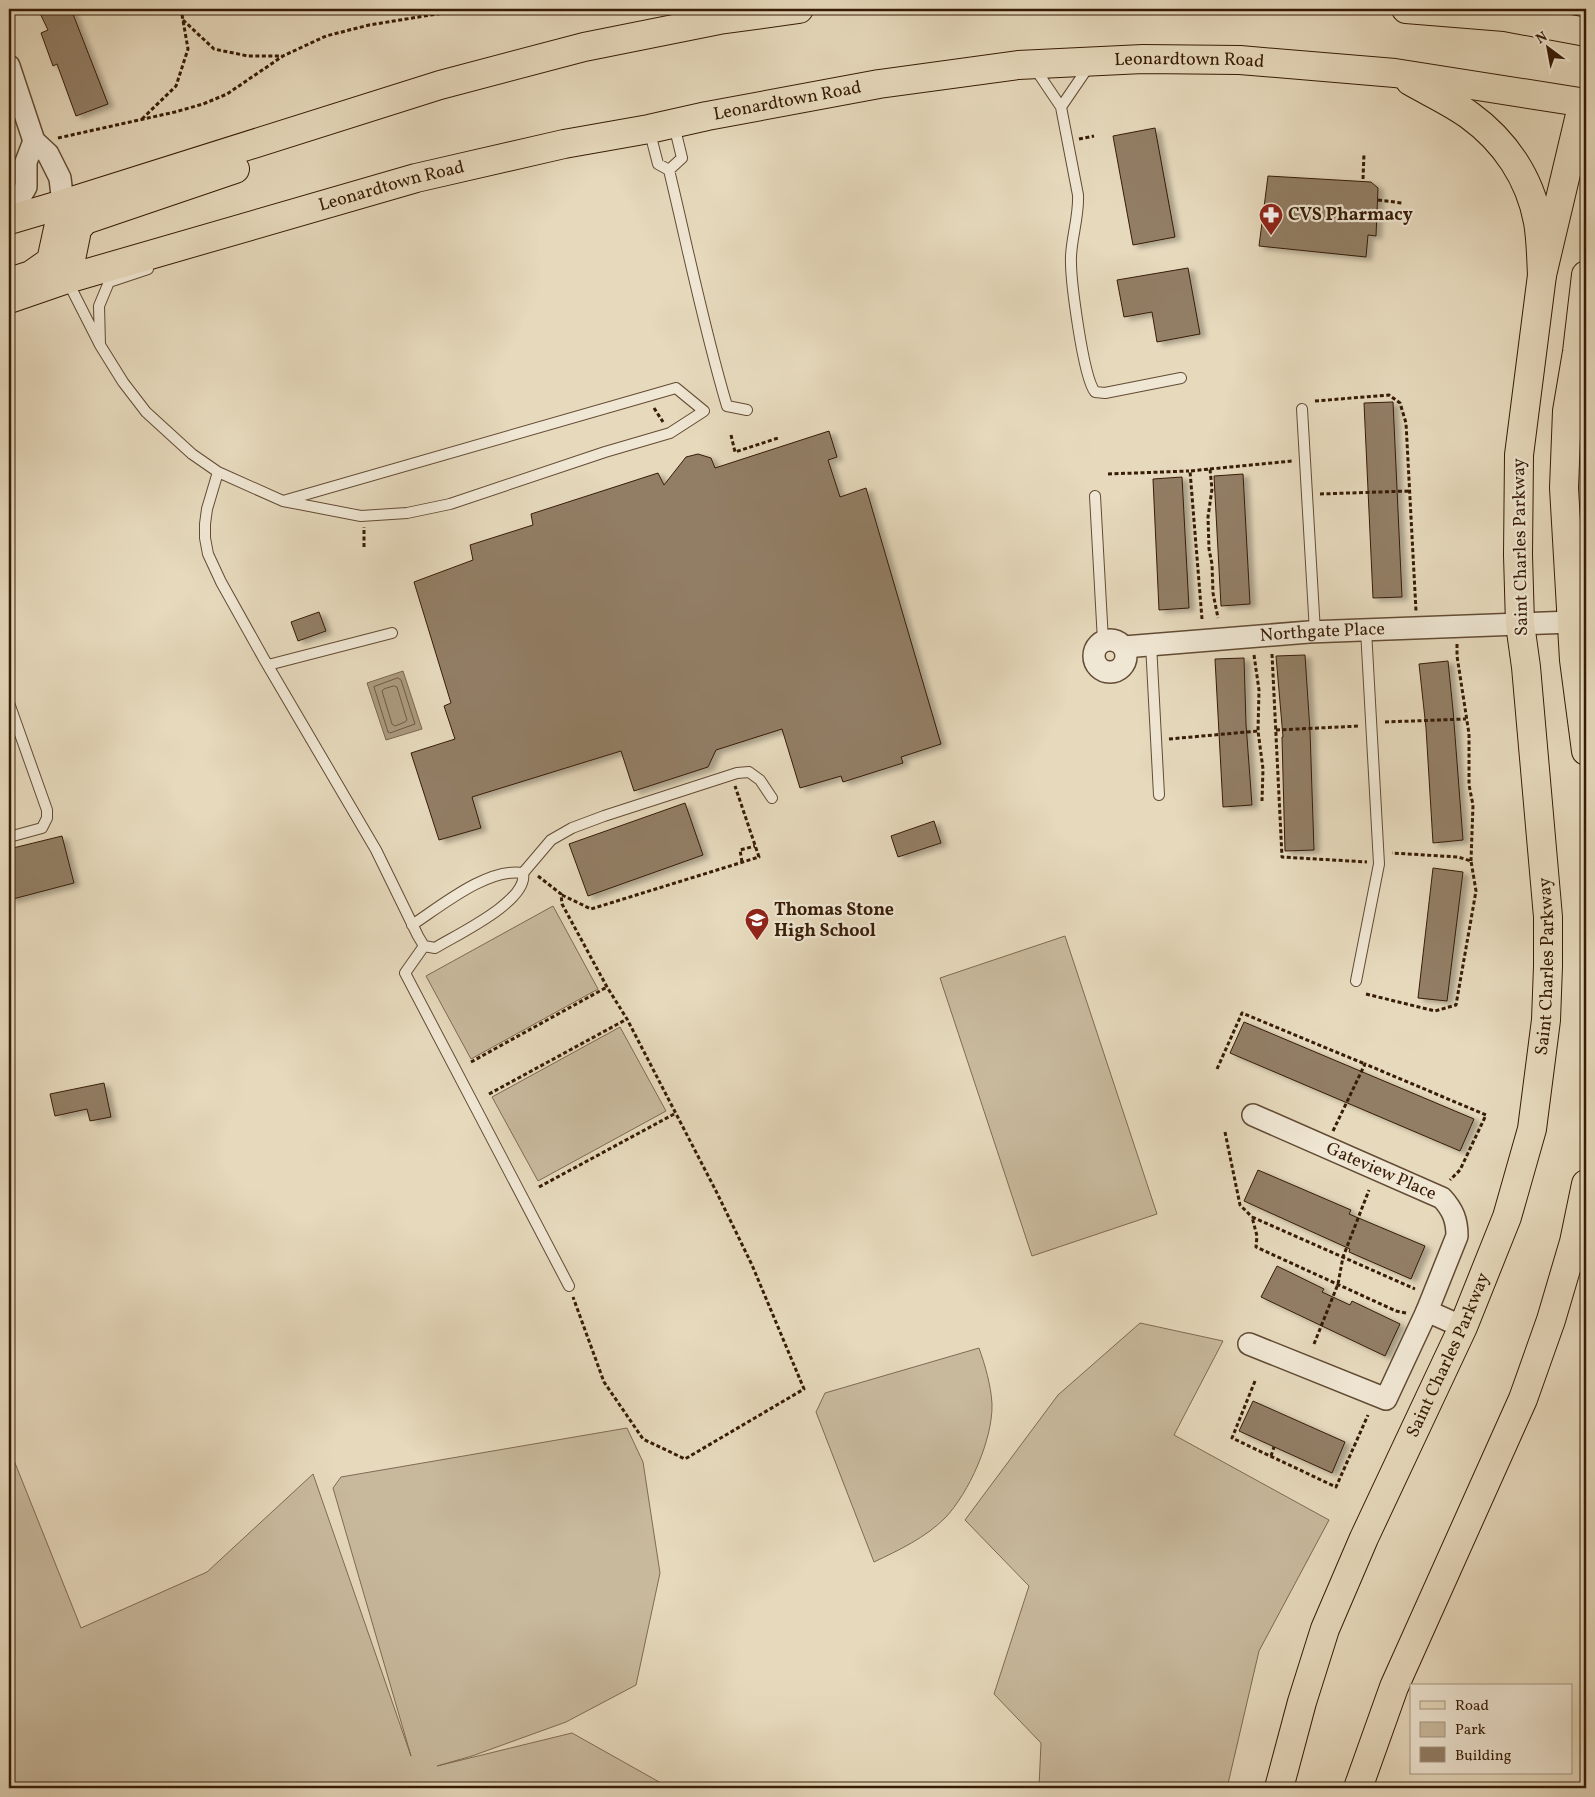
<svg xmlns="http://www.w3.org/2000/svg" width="1595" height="1797" font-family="Vollkorn,serif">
	<defs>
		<filter id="shadow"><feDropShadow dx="5.5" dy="3" stdDeviation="2.5" flood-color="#0004"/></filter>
	</defs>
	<rect width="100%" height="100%" fill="#e6d9bc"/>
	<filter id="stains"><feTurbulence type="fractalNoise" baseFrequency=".004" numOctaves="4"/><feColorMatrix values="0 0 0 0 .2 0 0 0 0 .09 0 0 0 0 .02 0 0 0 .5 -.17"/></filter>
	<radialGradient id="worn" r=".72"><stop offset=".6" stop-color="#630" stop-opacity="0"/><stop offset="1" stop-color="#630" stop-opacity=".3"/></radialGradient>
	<!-- green -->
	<path fill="#c8b99d" stroke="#806a52" d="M553 906 598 989 471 1059 426 976Z
		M1065 936 1157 1214 1032 1256 940 978Z
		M620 1027 666 1111 538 1181 492 1097Z
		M1140 1323 1223 1341 1174 1435 1329 1520 1259 1651 1227 1788H1039L1041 1743 994 1694 1029 1586 965 1520 1058 1395Z
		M979 1348C985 1365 991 1385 992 1404 993 1439 969 1493 945 1518 925 1538 899 1550 874 1562L816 1412 825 1393Z
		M627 1428 643 1462 660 1573 636 1685 566 1722 472 1756 437 1766 572 1733 670 1788H9V1459L13 1458 81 1628 207 1572 313 1474 411 1756 333 1488 341 1477Z"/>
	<!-- water -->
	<path fill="#aa997e" stroke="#7c674e" d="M403 671 422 729 386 740 367 683Z"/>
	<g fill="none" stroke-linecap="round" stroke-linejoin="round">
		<!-- shore -->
		<path stroke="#705a42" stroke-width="1" d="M398 678 401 680 415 724 390 733 388 732 374 687Z
			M394 686 397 687 407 720 405 722 395 726 392 724 382 691 384 689Z"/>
	</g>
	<!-- building -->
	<path fill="#927e65" stroke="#371c06" filter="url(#shadow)" d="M38 9H71L108 104 76 116 57 64 53 66 41 33 48 30Z
		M1155 128 1175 237 1133 245 1113 136Z
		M1268 176 1371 182 1378 188 1376 236 1368 235 1366 257 1259 246Z
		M1188 268 1200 334 1157 342 1152 312 1124 317 1117 280Z
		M1393 402 1402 597 1373 598 1364 403Z
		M829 431 837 457 828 460 840 497 866 488 941 744 901 757 903 763 843 782 841 776 800 788 782 729 716 750 708 767 634 791 621 751 472 797 481 828 439 840 411 753 455 739 444 706 451 703 414 582 473 560 470 545 533 525 531 514 658 473 664 485 686 457 698 454 711 458 715 468Z
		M1243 474 1250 604 1221 606 1214 476Z
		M1182 477 1189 608 1159 610 1153 479Z
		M319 612 326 631 298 641 291 622Z
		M1305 655 1310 731 1314 850 1285 851 1282 737H1283L1276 656Z
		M1244 658 1246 724 1252 805 1223 807 1215 659Z
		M1448 661 1453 710 1463 840 1433 843 1426 728 1419 664Z
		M685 803 703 855 588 896 569 844Z
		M934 821 941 843 898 857 891 836Z
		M62 836 74 883 9 900V849Z
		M1433 868 1463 872 1447 1001 1418 998Z
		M1244 1022 1474 1119 1460 1151 1230 1053Z
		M104 1083 111 1117 90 1121 87 1109 55 1116 50 1094Z
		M1258 1170 1351 1210 1349 1214 1425 1246 1411 1279 1349 1252 1350 1249 1244 1201Z
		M1277 1266 1324 1289 1322 1292 1350 1305 1352 1301 1400 1324 1385 1356 1261 1297Z
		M1253 1401 1345 1442 1332 1473 1239 1431Z"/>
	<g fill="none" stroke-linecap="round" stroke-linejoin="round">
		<defs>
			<path id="lane" d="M1034 67 1061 107 1089 66
				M1061 107 1078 195C1079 216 1072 235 1071 256 1070 278 1083 377 1095 392L1105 393 1181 378
				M649 129 658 164 669 170C688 249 704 329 727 406L747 410
				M669 170 682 158 674 125
				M67 280 100 345 99 306 109 282 148 269
				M100 345 123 382 146 412 192 454 218 472 283 501 361 516 407 513 450 504 605 452 670 433 704 411 676 388 283 501
				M1302 409 1315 632
				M218 472 207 509 205 524V538L208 554 221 582 264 659 376 850 418 936 424 946 435 948C456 935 529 901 523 873
				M1095 496 1103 641
				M1151 644 1159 795
				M268 665 392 633
				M9 703 47 810V818L42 828 9 837
				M412 925C441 906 488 867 523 873L551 840 572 828 604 816 737 773 749 772 760 780 772 798
				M424 946 405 973 569 1286
				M1356 981 1379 864 1366 630"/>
			<g id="street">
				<path d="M9 66 34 141 48 154 60 178 63 204"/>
				<path d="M9 216 26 187V162L34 141"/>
				<circle cx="1110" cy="656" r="16"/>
				<path id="s1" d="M1124 647 1309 632 1572 622 1586 626"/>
				<path id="s2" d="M1253 1115 1442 1198C1453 1210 1457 1220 1457 1236L1427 1311 1463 1327"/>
				<path d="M1249 1344 1386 1399 1427 1311"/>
			</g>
			<g id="primary">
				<path d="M1586 275 1577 352 1567 411 1564 488 1574 660 1586 751"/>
				<path id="s3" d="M1279 1788 1302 1702 1325 1629 1364 1538 1463 1327 1507 1217 1532 1129 1546 1020 1548 966V917L1526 667 1520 624 1518 555 1519 455 1542 275 1583 102"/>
				<path d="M1358 1788 1394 1687 1523 1399 1551 1320 1574 1242 1586 1184"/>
			</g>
			<g id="highway">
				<path d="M1406 9 1505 17 1586 32"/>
				<path d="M1410 81C1429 92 1451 102 1469 115 1505 141 1530 178 1538 222 1541 239 1541 257 1542 275"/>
				<path d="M9 220 63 204 440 85 584 47 719 20 799 9"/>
				<path d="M67 279 76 235 77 229 85 220 235 169"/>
				<path d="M9 282 31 275 51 261 61 215"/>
				<path id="s4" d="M9 299 67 279 416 178 564 144 649 129 707 116 879 84 1018 65 1143 59 1240 60 1395 73 1586 103"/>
			</g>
		</defs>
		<!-- lane casing -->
		<use href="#lane" stroke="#634b34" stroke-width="12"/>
		<!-- street casing -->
		<use href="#street" stroke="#634b34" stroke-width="24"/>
		<!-- primary casing -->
		<use href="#primary" stroke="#371c06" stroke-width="30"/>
		<!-- highway casing -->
		<use href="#highway" stroke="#371c06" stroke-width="30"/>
		<!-- path -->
		<path stroke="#371c06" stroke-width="3" stroke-dasharray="4 2.5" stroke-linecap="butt" d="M183 20 214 49 248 56H282
			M142 119 176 86 188 49 181 9
			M58 138 175 112 203 104 227 94 283 56 326 36 369 25 468 9
			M1079 139 1094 136
			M1363 179 1364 153
			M1378 200 1402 203
			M1315 401 1389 395 1400 403 1406 423 1416 611
			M654 408 663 422
			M731 435 735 452 778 438
			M1210 469 1292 461
			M1108 474 1189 471
			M1320 494 1409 491
			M364 547V527
			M1202 619 1190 471 1210 469 1212 489 1208 517 1209 549 1212 564 1213 593 1218 618
			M1457 644V656L1469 734V785L1473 805 1471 861
			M1272 654 1282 857 1367 862
			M1254 655 1259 690 1258 731 1263 769 1262 801
			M1385 722 1466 719
			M1276 730 1360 726
			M1169 739 1258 731
			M742 862 740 850 755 846
			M538 876 561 894 562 904 607 987 627 1019 716 1191 752 1265 804 1389 685 1459 643 1439 604 1382 573 1297
			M562 895 591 909 759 857 735 786
			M1366 994 1435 1011 1456 1005 1476 891 1471 861 1458 857 1392 853
			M471 1062 607 987
			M1217 1069 1242 1013 1365 1064
			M489 1094 627 1019
			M1333 1131 1365 1064 1486 1115 1460 1170 1450 1180
			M1225 1132 1240 1205 1252 1217
			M539 1187 676 1113
			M1406 1313 1396 1311 1256 1247 1257 1236 1252 1217 1415 1289
			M1314 1344 1338 1284 1343 1257 1369 1190
			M1255 1381 1232 1438 1336 1487 1368 1415
			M1271 1456 1274 1447"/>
		<!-- lane -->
		<use href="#lane" stroke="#efe6d3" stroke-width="10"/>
		<!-- street -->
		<use href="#street" stroke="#efe6d3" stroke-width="21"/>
		<!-- primary -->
		<use href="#primary" stroke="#e6d9bc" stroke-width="28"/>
		<!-- highway -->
		<use href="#highway" stroke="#e6d9bc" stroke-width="28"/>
	</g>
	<!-- icons -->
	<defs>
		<symbol id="pharmacy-pin" viewBox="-11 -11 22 30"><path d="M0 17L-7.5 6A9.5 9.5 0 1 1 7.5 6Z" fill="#8f2418" stroke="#efe6d3"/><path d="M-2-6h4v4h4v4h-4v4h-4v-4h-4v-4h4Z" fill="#fff"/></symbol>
		<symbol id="school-pin" viewBox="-11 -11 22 30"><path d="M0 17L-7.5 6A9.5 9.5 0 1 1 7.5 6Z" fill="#8f2418" stroke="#efe6d3"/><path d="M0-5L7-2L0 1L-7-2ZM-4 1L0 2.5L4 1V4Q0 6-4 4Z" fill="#fff"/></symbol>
	</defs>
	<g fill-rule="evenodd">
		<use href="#pharmacy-pin" x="1257" y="201" width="28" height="38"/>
		<use href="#school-pin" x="743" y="906" width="28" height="38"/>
	</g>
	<g text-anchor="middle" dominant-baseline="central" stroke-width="4.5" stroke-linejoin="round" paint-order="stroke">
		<!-- street labels -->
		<g font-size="18" fill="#371c06" stroke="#efe6d3">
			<text stroke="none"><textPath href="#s4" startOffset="1209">Leonardtown Road</textPath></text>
			<text stroke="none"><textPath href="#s4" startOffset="804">Leonardtown Road</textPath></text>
			<text stroke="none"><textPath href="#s4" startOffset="399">Leonardtown Road</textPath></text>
			<text transform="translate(1521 547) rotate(-91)">Saint Charles Parkway</text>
			<text stroke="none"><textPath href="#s1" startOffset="199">Northgate Place</textPath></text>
			<text stroke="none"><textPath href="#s3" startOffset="871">Saint Charles Parkway</textPath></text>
			<text stroke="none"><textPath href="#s2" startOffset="140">Gateview Place</textPath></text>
			<text stroke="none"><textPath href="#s3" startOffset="466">Saint Charles Parkway</textPath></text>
		</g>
		<!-- poi labels -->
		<g font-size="18" font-weight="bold" fill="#371c06" stroke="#efe6d3" text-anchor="start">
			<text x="1288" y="215">CVS Pharmacy</text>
			<text x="774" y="910">Thomas Stone<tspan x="774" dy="21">High School</tspan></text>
		</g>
	</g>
	<!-- margin -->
	<rect width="1595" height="1797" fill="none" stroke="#e6d9bc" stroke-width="30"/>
	<rect x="10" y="10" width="1575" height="1777" fill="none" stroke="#371c06" stroke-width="2.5"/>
	<rect x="15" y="15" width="1565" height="1767" fill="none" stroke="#371c06"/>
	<!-- legend -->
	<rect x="1410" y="1684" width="162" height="90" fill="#efe6d3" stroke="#a59581"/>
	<rect x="1420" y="1701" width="25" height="8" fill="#e6d9bc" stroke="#a59581"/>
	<text x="1455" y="1710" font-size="15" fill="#371c06">Road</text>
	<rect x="1420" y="1722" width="25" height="15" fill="#c8b99d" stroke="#a59581"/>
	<text x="1455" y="1734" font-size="15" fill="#371c06">Park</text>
	<rect x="1420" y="1747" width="25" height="15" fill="#927e65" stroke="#a59581"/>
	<text x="1455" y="1760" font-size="15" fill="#371c06">Building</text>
	<!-- north arrow -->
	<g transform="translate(1548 48) rotate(328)" stroke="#efe6d3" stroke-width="4" paint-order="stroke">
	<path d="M0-4L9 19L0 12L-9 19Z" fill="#371c06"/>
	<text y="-8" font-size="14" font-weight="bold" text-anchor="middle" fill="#371c06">N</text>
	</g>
	<rect width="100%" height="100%" filter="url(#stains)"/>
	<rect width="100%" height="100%" fill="url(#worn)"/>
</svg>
